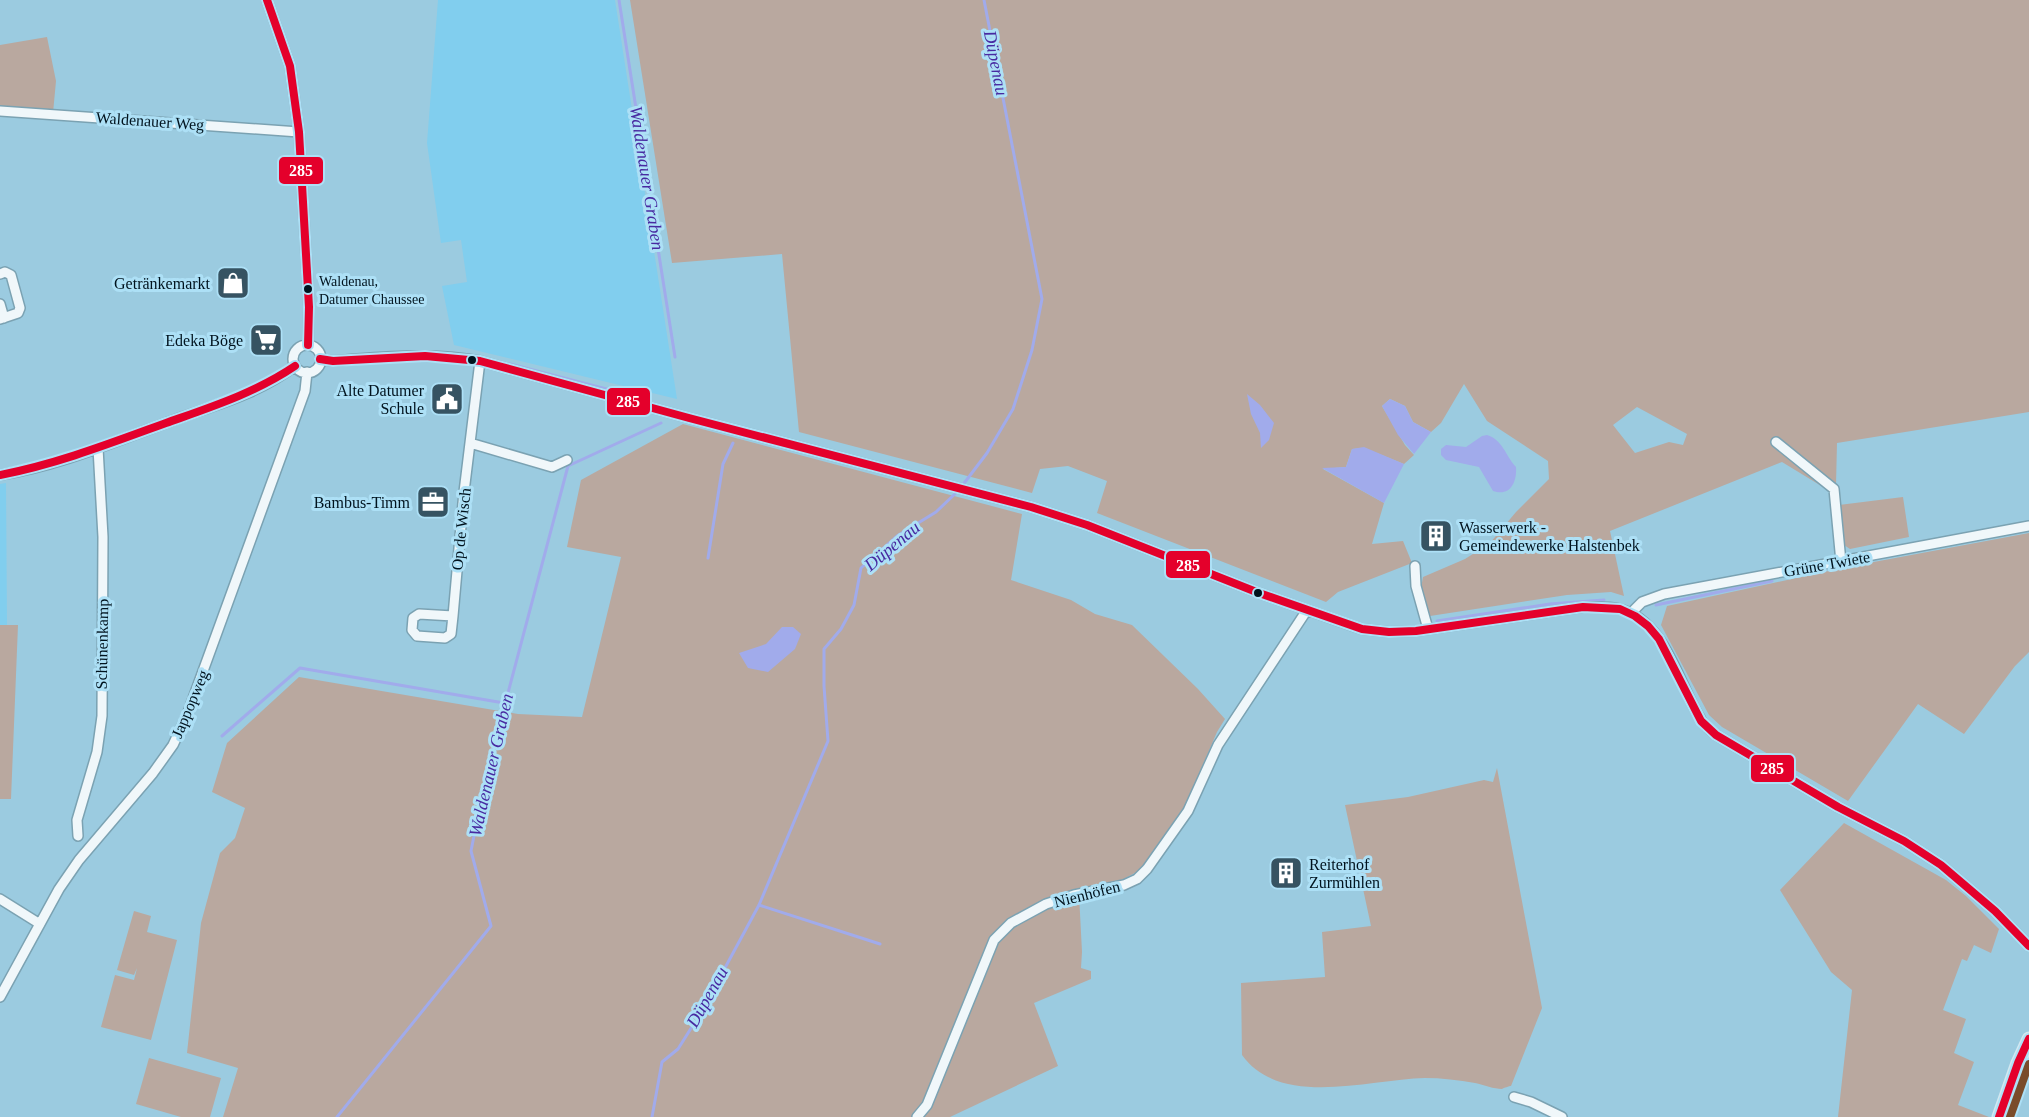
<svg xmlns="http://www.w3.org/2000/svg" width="2029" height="1117" font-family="Georgia,serif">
	<rect width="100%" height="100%" fill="#9bcbe0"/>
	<!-- built -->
	<path fill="#81ceee" d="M438 0H615L677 399 454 345 442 286 467 282 461 240 441 243 427 143Z
		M6 483 7 625H0V484Z"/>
	<!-- green -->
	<path fill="#b9a89f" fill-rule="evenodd" d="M630 0H2029V412L1837 443 1836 485 1823 487 1782 462 1610 531 1624 596 1611 592 1567 595 1430 616 1421 588 1423 577 1465 559 1490 543 1516 512 1549 479 1548 461 1487 421 1464 384 1441 423 1431 432 1413 422 1405 406 1390 399 1382 406 1405 445 1414 455 1404 464 1364 448 1352 449 1346 467 1323 469 1384 503 1372 544 1403 541 1412 563 1338 592 1326 602 1097 513 1107 481 1068 466 1040 469 1032 493 799 432 782 254 672 263ZM1637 407 1687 434 1683 445 1669 442 1635 453 1613 425Z
		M47 37 56 81 53 113 0 108V45Z
		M683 424 1022 514 1011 580 1071 600 1095 614 1132 625 1198 689 1225 719 1217 732 1184 809 1148 866 1114 884 1079 894 1082 952 1081 968 1091 971V979L1034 1003 1058 1066 950 1117H223L238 1068 187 1053 201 923 220 853 235 838 245 808 212 792 227 743 299 677 518 714 582 717 621 557 567 547 581 480Z
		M1903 497 1909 537 1850 549 1844 545 1839 505Z
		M2029 533V652L2015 666 1964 734 1918 704 1848 801 1722 727 1709 715 1661 625 1667 606 1847 567Z
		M0 625H18L11 799H0Z
		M1497 768 1542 1008 1511 1086C1509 1086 1504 1088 1502 1089 1494 1089 1484 1085 1475 1083 1459 1080 1441 1078 1425 1078 1370 1079 1281 1109 1242 1055L1241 983 1325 977 1322 932 1371 926 1345 805 1408 797 1484 780 1493 782Z
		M1844 823 1946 880 1966 896 1999 929 1991 953 1974 945 1967 961 1962 959 1943 1010 1966 1019 1954 1053 1974 1062 1958 1105 1989 1117H1838L1852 990 1831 972 1780 890Z
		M134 911 151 916 147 932 177 940 151 1040 101 1027 115 975 134 980 137 968 134 975 117 970Z
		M149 1058 221 1078 210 1117H181L136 1104Z"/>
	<!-- water -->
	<path fill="#a1abeb" d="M1247 394 1260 405 1274 423 1269 440 1261 448 1260 433 1251 414Z
		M1390 399 1405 406 1413 422 1431 432 1414 454 1398 435 1382 406Z
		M1487 435C1503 440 1505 455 1516 467 1517 481 1511 497 1493 491L1479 467 1446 460 1441 455V449L1446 445 1466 447 1482 436Z
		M1364 447 1404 464 1384 503 1322 468 1346 467 1352 449Z
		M782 627H793L801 634 795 649 768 672 748 668 739 653 766 644Z"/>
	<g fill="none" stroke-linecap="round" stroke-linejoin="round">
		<!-- stream -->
		<path stroke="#a1abeb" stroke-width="3" d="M619 0 675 357
			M510 364 641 398
			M962 486 987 453 1013 409 1032 350 1042 299 984 0
			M708 558 723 464 733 443
			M1656 605 1772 581
			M1437 621 1550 604 1604 600
			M222 736 300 668 504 703
			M759 905 880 944
			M337 1117 491 926 471 851 485 780 568 466 661 423
			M652 1117 662 1062 678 1049 700 1014 759 905 828 741 824 686V649L841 629 854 605 861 568 897 536 936 512 958 491"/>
		<defs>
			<path id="minor" d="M267 0 290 66 299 132 309 307 308 345
				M0 111 299 132
				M0 274 5 272 11 275 20 308 18 313 0 319
				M0 304 4 318
				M293 359a14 14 0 1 1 28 0a14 14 0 1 1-28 0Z
				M320 359 333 361C382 357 431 352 480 361L689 418 1031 507 1087 525 1259 593 1353 626 1362 629 1389 632 1416 631 1583 607C1595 607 1608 606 1620 609 1665 621 1678 682 1700 718 1703 725 1711 730 1716 735L1838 807 1904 841 1941 865 1995 911 2029 946
				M1776 442 1834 489 1841 562
				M470 443 552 467 567 460
				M0 475C58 466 111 443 166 423 213 405 253 397 295 366
				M1415 566 1416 586 1428 629
				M1631 613 1642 602 1664 594 2029 526
				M419 614 453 616 451 634 445 638 417 636 412 630 413 618Z
				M453 616 464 492 480 361
				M78 836 77 820 97 752 102 716 103 537 98 448
				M0 899 40 924
				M0 997 59 889 79 860 153 773 173 745 187 715 305 391 307 372
				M1514 1097 1531 1102 1562 1117
				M917 1117 927 1105 994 940 1011 923 1046 904 1074 895 1124 885 1137 879 1147 869 1188 811 1218 745 1307 610"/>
			<path id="major" d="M1999 1117 2018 1063 2029 1039"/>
		</defs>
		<!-- minor casing -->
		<use href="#minor" stroke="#7ba2b2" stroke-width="12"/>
		<!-- major casing -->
		<use href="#major" stroke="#d2e8f1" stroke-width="15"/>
		<!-- minor -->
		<use href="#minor" stroke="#f0f7fa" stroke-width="9"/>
		<!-- major -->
		<use href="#major" stroke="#d1e4ea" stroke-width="12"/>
		<defs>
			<path id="bus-1" d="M267 0 290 66 299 132 309 307 308 345
				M320 359 333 361 425 356 480 361 689 418 1031 507 1087 525 1259 593 1362 629 1389 632 1416 631 1583 607 1620 609 1635 616 1648 626 1659 639 1701 721 1716 735 1838 807 1904 841 1941 865 1995 911 2029 946
				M0 475C57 464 111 443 166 423 211 407 255 393 295 366
				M1999 1117 2018 1063 2029 1039"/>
			<path id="bus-2" d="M2010 1117 2029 1064"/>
		</defs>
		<!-- bus-1 casing -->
		<use href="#bus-1" stroke="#ade0f6" stroke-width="12"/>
		<!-- bus-2 casing -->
		<use href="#bus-2" stroke="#ade0f6" stroke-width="12"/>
		<!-- bus-1 -->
		<use href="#bus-1" stroke="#e4002b" stroke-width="8"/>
		<!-- bus-2 -->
		<use href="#bus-2" stroke="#7a4b2a" stroke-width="8"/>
	</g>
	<!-- icons -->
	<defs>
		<symbol id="shop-square" viewBox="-11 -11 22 22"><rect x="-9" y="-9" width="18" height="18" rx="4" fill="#365362" stroke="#ade0f6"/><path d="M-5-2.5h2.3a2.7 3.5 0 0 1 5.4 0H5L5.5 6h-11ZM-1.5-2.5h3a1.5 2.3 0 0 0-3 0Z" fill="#fff"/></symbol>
		<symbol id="supermarket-square" viewBox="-11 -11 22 22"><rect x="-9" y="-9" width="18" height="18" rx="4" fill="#365362" stroke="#ade0f6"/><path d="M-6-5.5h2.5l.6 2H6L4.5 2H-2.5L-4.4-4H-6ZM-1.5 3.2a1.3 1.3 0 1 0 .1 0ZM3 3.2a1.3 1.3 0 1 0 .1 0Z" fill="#fff"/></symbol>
		<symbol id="civic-square" viewBox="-11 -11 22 22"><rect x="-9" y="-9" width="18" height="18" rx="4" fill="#365362" stroke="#ade0f6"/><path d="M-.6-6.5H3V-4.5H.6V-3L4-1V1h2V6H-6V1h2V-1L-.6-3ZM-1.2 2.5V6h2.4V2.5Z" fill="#fff"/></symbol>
		<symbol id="office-square" viewBox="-11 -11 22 22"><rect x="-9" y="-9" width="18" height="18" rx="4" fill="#365362" stroke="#ade0f6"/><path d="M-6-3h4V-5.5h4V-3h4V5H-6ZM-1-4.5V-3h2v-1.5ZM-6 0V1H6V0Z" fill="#fff"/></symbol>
		<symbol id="building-square" viewBox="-11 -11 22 22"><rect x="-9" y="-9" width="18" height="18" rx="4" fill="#365362" stroke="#ade0f6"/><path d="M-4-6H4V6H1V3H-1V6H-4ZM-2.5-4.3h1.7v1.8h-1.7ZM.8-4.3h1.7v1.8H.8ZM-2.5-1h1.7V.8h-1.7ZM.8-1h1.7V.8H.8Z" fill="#fff"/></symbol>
	</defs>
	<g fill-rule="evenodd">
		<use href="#shop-square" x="214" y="264" width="38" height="38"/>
		<use href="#supermarket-square" x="247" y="321" width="38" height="38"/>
		<use href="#civic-square" x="428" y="380" width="38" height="38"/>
		<use href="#office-square" x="414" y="483" width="38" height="38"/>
		<use href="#building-square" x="1417" y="517" width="38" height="38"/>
		<use href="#building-square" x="1267" y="854" width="38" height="38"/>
	</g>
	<!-- markers -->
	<g fill="#00131e" stroke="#ade0f6" stroke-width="2">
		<circle cx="308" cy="289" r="5"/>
		<circle cx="472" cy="360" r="5"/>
		<circle cx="1258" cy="593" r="5"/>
	</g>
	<g text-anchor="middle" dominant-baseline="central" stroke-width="6" stroke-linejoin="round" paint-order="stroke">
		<!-- bus labels -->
		<g font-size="14" fill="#00131e" stroke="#ade0f6" text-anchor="start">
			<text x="319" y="281">Waldenau,<tspan x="319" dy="18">Datumer Chaussee</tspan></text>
		</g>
		<!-- street labels -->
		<g font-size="16" fill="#00131e" stroke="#ade0f6">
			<text transform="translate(150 121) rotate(4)">Waldenauer Weg</text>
			<text transform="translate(461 529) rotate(-84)">Op de Wisch</text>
			<text transform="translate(1827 564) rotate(-10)">Grüne Twiete</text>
			<text transform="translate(102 644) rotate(-89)">Schünenkamp</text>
			<text transform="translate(190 704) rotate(-67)">Jappopweg</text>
			<text transform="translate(1087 894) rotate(-14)">Nienhöfen</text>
		</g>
		<!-- poi labels -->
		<g font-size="16" fill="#00131e" stroke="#ade0f6" text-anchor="end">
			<text x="210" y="283">Getränkemarkt</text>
			<text x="243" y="340">Edeka Böge</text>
			<text x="424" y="390">Alte Datumer<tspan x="424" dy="18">Schule</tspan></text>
			<text x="410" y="502">Bambus-Timm</text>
			<text x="1459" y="527" text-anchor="start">Wasserwerk -<tspan x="1459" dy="18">Gemeindewerke Halstenbek</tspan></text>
			<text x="1309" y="864" text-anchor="start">Reiterhof<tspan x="1309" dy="18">Zurmühlen</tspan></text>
		</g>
		<!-- water labels -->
		<g font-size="18" font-style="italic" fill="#482aa1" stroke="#ade0f6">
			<text transform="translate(996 63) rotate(79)">Düpenau</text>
			<text transform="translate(647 178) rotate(81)">Waldenauer Graben</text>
			<text transform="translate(892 546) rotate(-40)">Düpenau</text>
			<text transform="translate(491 765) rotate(-77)">Waldenauer Graben</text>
			<text transform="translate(707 997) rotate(-61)">Düpenau</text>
		</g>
	</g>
	<g stroke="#ade0f6" stroke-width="2">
		<rect x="278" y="156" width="46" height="29" rx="6" fill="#e4002b"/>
		<rect x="606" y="387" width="45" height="29" rx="6" fill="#e4002b"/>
		<rect x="1165" y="550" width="46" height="29" rx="6" fill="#e4002b"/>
		<rect x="1750" y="754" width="45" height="29" rx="6" fill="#e4002b"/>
	</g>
	<g font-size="16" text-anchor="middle" font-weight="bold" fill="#fff">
		<text x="301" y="176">285</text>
		<text x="628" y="407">285</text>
		<text x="1188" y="571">285</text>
		<text x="1772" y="774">285</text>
	</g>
</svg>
